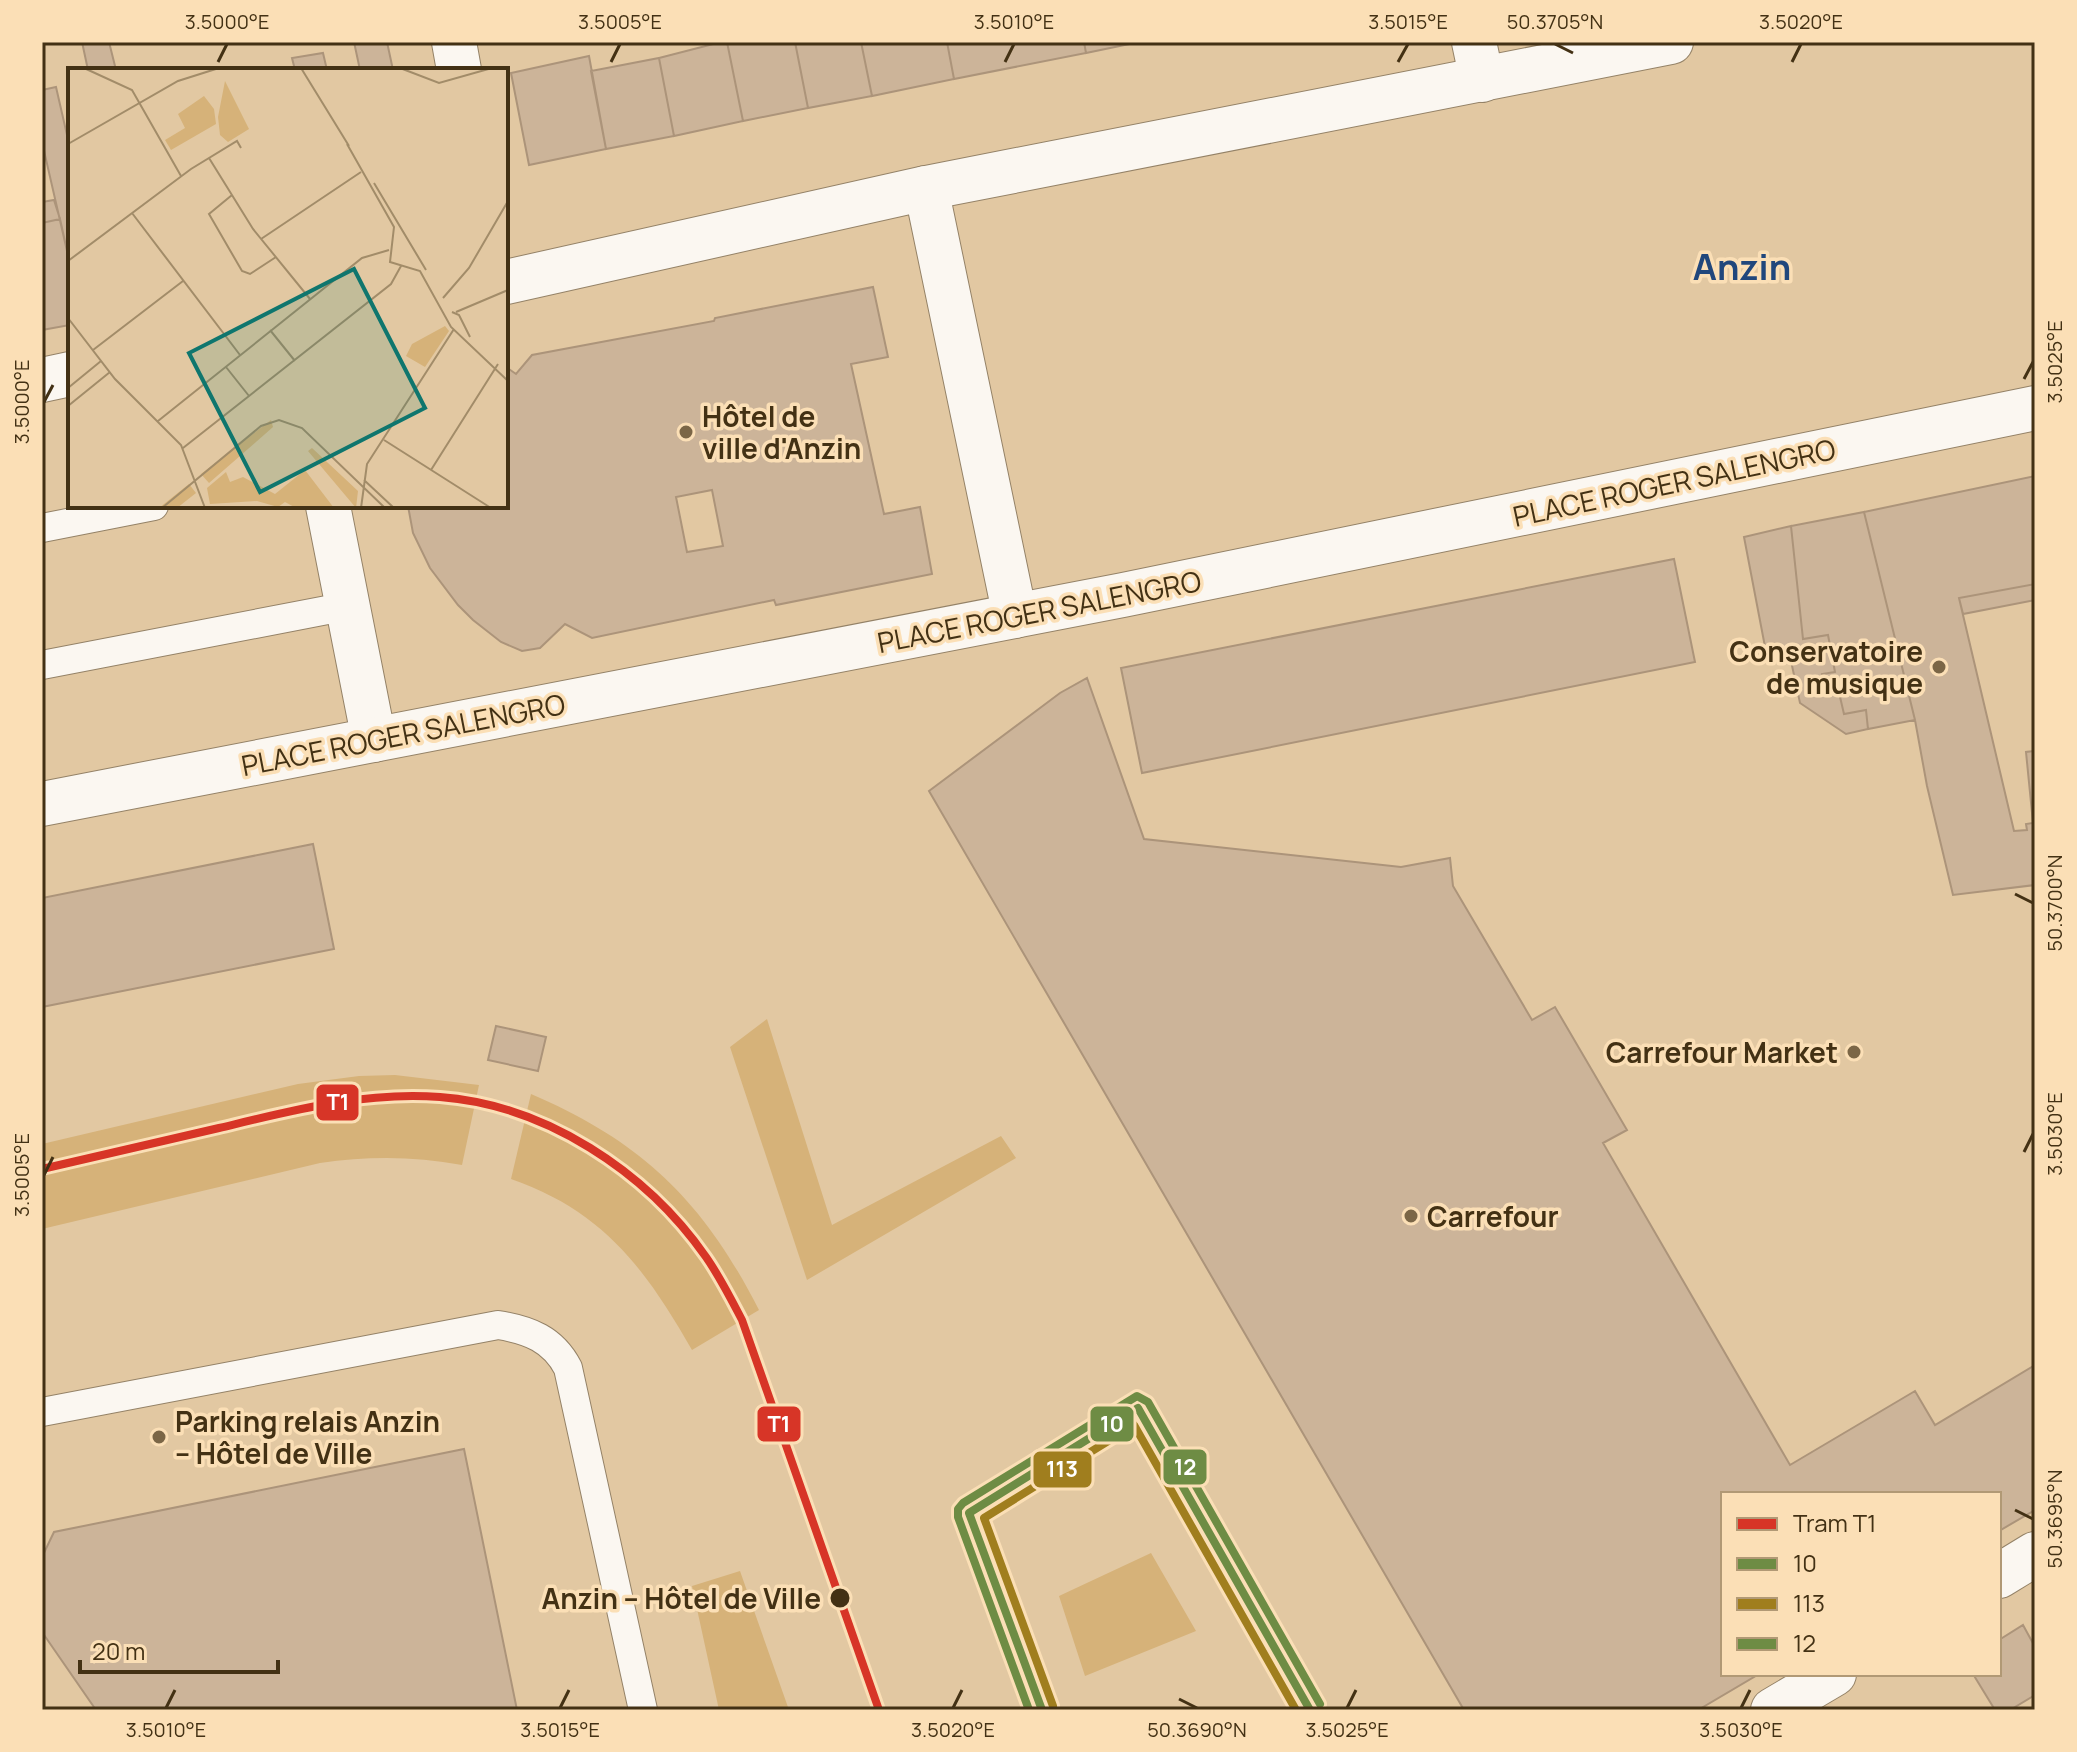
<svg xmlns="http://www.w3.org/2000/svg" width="2077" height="1752" font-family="Manrope,sans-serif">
	<rect width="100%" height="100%" fill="#e2c8a2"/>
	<!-- green -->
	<path fill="#d6b279" d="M767 1019 832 1225 1001 1136 1016 1158 807 1280 730 1047Z
		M395 1075 479 1085 462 1165C414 1156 368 1156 320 1163L42 1229V1144L298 1084 359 1076Z
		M531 1094C643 1142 704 1202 759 1310L692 1350C645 1268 603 1211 511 1179Z
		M1151 1553 1196 1631 1085 1676 1059 1596Z
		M740 1571 789 1710H719L692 1586Z"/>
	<!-- building -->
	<path fill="#ccb499" stroke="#ac947a" stroke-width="2" fill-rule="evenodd" d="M82 42H109L116 70H88Z
		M354 42H387L393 70H360Z
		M721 42H727L743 121 674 136 659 58Z
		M727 42H795L808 108 743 121Z
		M795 42H861L872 96 808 108Z
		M861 42H947L954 79 872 96Z
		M947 42H1084L1086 53 954 79Z
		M1084 42H1139L1086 53Z
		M323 53 327 70H295L292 58Z
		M589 56 606 149 529 165 511 73Z
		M659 58 674 136 606 149 591 71Z
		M56 87 70 148V264L42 142V90Z
		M54 200 60 219 42 223V202Z
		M60 219 70 264V325L42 330V223Z
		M873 287 888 357 851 364 884 514 920 507 932 574 776 605 774 600 592 638 565 624 540 648 522 651 501 642 473 620 458 605 430 568 413 533 408 506H506V367L516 374 532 355 714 321 715 318ZM712 490 723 546 687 552 676 497Z
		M2035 476V584L1959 598 2014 831 2027 830 2026 824 2033 823 2026 752 2035 751V885L1953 895 1927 786 1915 720 1864 512Z
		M1864 512 1915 720 1868 729 1866 710 1844 714 1837 684 1824 686 1822 674 1835 672 1828 635 1803 639 1791 526Z
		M1791 526 1803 639 1828 635 1835 672 1822 674 1824 686 1837 684 1844 714 1866 710 1868 729 1846 734 1800 703 1788 647 1766 652 1744 537Z
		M1674 559 1695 662 1142 773 1121 668Z
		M2035 584V600L1963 614 1959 598Z
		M1087 678 1144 839 1401 867 1450 858 1453 886 1532 1020 1555 1007 1627 1130 1603 1143 1790 1465 1915 1391 1935 1425 2035 1365V1510L1999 1531V1494H1723V1674H1759L1698 1710H1464L929 791 1060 693Z
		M313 844 334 949 42 1007V898Z
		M496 1026 546 1037 538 1071 488 1060Z
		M464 1449 517 1710H96L42 1632V1557L54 1532Z
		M2023 1625 2035 1647V1695L2010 1710H1995L1973 1674H1999V1640Z"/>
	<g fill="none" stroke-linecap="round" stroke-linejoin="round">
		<defs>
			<path id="lane" d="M42 528 154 506
				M42 665 348 606
				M42 1412 498 1325C529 1330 553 1339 568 1368L643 1710
				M1042 1710 969 1513 1138 1408 1310 1710"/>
			<path id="street" d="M454 42 459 70
				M1474 42 1482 80
				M926 188 1015 616
				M328 506 374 740
				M1999 1576 2035 1554
				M1773 1710 1834 1674"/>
			<path id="secondary" d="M506 282 926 188 1671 42
				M42 380 70 374
				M42 804 1123 595 2035 408"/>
		</defs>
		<!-- lane casing -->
		<use href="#lane" stroke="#948267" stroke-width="30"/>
		<!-- street casing -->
		<use href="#street" stroke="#948267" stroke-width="46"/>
		<!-- secondary casing -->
		<use href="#secondary" stroke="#948267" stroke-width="46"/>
		<!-- lane -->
		<use href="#lane" stroke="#fbf7f1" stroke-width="28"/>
		<!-- street -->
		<use href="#street" stroke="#fbf7f1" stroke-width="44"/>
		<!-- secondary -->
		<use href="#secondary" stroke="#fbf7f1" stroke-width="44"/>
		<defs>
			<path id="bus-1" d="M1042 1710 969 1513 1138 1408 1310 1710"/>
			<path id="bus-2" d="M1053 1706 984 1518 1134 1425 1296 1710"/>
			<path id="bus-3" d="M1029 1710 958 1517V1509L963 1503 1137 1396 1148 1402 1320 1704"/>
		</defs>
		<!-- bus-1 casing -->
		<use href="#bus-1" stroke="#fbdfb6" stroke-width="14"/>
		<!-- bus-2 casing -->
		<use href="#bus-2" stroke="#fbdfb6" stroke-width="14"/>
		<!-- bus-3 casing -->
		<use href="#bus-3" stroke="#fbdfb6" stroke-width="14"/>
		<!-- bus-1 -->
		<use href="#bus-1" stroke="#6e8c44" stroke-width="8"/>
		<!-- bus-2 -->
		<use href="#bus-2" stroke="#a07e1e" stroke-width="8"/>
		<!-- bus-3 -->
		<use href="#bus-3" stroke="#6e8c44" stroke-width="8"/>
		<defs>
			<path id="tram-1" d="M42 1169C101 1155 160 1142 219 1128 290 1111 365 1091 440 1097 545 1105 646 1171 706 1257 720 1277 731 1299 742 1320L879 1710"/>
		</defs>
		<!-- tram-1 casing -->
		<use href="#tram-1" stroke="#fbdfb6" stroke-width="14"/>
		<!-- tram-1 -->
		<use href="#tram-1" stroke="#d73527" stroke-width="8"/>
	</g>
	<!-- ticks -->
	<path fill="none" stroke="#433114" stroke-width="3" d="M1555 44 1573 53M218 62 227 44M611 62 620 44M1005 62 1014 44M1398 62 1408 44M1792 62 1801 44M2024 379 2033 362M44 402 53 385M2015 894 2033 903M2024 1152 2033 1134M44 1175 53 1157M2015 1510 2033 1519M1179 1699 1197 1708M166 1708 175 1690M560 1708 569 1690M953 1708 962 1690M1347 1708 1356 1690M1741 1708 1750 1690"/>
	<!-- markers -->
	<g fill="#7b6646" stroke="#fbdfb6" stroke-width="3">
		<circle cx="686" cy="432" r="8"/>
		<circle cx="1939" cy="667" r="8"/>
		<circle cx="1854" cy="1052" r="8"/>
		<circle cx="1411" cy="1216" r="8"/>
		<circle cx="159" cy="1437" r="8"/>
	</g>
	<circle fill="#433114" stroke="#fbdfb6" stroke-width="3" cx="840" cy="1598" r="11"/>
	<g text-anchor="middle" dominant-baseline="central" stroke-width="7" stroke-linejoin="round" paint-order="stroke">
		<!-- poi labels -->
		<g font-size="28" font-weight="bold" fill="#433114" stroke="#fbdfb6" text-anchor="start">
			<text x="702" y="416">Hôtel de<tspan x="702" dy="32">ville d'Anzin</tspan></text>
			<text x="1923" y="651" text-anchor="end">Conservatoire<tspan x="1923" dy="32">de musique</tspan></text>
			<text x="1838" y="1052" text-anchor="end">Carrefour Market</text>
			<text x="1427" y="1216">Carrefour</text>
			<text x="175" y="1421">Parking relais Anzin<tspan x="175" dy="32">– Hôtel de Ville</tspan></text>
		</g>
		<!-- street labels -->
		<g font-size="28" fill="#433114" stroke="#fbdfb6">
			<text transform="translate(1674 482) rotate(-12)">PLACE ROGER SALENGRO</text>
			<text transform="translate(1039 611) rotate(-11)">PLACE ROGER SALENGRO</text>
			<text transform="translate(403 734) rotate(-11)">PLACE ROGER SALENGRO</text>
		</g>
		<!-- stop labels -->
		<g font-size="28" font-weight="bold" fill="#433114" stroke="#fbdfb6" text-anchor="end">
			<text x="821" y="1598">Anzin – Hôtel de Ville</text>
		</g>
		<!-- district labels -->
		<g font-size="36" font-weight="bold" fill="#21477c" stroke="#fbdfb6">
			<text x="1742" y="266">Anzin</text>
		</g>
	</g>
	<!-- overview -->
	<g transform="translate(68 68)">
		<rect width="440" height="440" fill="#e2c8a2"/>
		<path d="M157 13 181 61 160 74 152 67 150 49ZM136 28 146 41 148 56 103 82 97 72 117 60 110 46ZM377 258 381 263 357 299 338 288 344 276ZM203 352 205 359 141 415 133 406ZM244 380 290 423 288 440 240 383ZM237 402 266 440H228L217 434 210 439 189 433 142 436 139 420 158 404 162 414 175 409 207 426ZM121 416 128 425 109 440H91Z" fill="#d6b279"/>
		<path fill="none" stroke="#a28c69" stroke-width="2" d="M16 0 64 22 113 108M233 0 281 78M332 0 371 15 424 0M0 76 110 13 151 0M279 76 326 159 322 194 352 203 383 259 440 313M141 90 185 161 242 231M306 115 358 202M164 127 141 146 174 203 182 206 208 189M64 145 172 287M193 171 293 104M0 193 123 101 169 73 173 80M375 230 401 200 440 133M384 244 391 247 402 269M388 244 440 222M0 250 47 311 113 377 137 440M202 262 227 293M25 282 115 213M158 299 181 328M0 320 33 293M0 338 42 304M90 353 294 190 321 182M316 372 423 440M115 380 323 216 333 198M363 402 430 296M296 412 326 440M94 440 193 358 211 352 234 360 317 440M293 440 299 396 386 261"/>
		<path fill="#0f766e" fill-opacity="0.15" stroke="#0f766e" stroke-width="4" d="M286 201 357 340 192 424 121 285Z"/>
		<rect width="440" height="440" fill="none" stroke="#433114" stroke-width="4"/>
	</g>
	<g stroke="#fbdfb6" stroke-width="3">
		<rect x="315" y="1083" width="45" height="39" rx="8" fill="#d73527"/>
		<rect x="756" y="1405" width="46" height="38" rx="8" fill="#d73527"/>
		<rect x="1089" y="1405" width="46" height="38" rx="8" fill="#6e8c44"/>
		<rect x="1162" y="1448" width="46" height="38" rx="8" fill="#6e8c44"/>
		<rect x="1032" y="1450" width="61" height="39" rx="8" fill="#a07e1e"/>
	</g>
	<g font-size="22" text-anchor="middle" font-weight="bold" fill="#fff">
		<text x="338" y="1110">T1</text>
		<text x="779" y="1432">T1</text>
		<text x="1112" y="1432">10</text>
		<text x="1185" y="1475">12</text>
		<text x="1062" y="1477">113</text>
	</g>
	<!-- border -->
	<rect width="2077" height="1752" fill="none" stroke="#fbdfb6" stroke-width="88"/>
	<!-- legend -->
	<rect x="1721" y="1492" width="280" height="184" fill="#fbdfb6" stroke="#b19975" stroke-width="2"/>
	<rect x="1737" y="1518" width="40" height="12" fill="#d73527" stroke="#b19975" stroke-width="2"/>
	<text x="1793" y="1532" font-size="24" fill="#433114">Tram T1</text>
	<rect x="1737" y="1558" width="40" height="12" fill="#6e8c44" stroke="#b19975" stroke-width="2"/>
	<text x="1793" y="1572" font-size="24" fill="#433114">10</text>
	<rect x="1737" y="1598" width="40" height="12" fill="#a07e1e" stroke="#b19975" stroke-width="2"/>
	<text x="1793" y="1612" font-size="24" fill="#433114">113</text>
	<rect x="1737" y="1638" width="40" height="12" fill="#6e8c44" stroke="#b19975" stroke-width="2"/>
	<text x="1793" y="1652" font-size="24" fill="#433114">12</text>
	<!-- scale -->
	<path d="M80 1660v12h198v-12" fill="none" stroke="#433114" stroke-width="4"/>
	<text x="92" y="1660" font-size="24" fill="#433114" stroke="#fbdfb6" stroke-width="6" paint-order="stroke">20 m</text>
	<rect x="44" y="44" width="1989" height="1664" fill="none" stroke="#433114" stroke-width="3"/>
	<g font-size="20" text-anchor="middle" fill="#433114">
		<text x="227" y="29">3.5000°E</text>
		<text x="620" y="29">3.5005°E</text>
		<text x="1014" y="29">3.5010°E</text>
		<text x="1408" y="29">3.5015°E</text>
		<text x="1555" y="29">50.3705°N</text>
		<text x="1801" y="29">3.5020°E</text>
		<text transform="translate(2055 362) rotate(-90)" y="7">3.5025°E</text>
		<text transform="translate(22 402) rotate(-90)" y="7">3.5000°E</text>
		<text transform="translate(2055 903) rotate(-90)" y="7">50.3700°N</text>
		<text transform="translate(2055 1134) rotate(-90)" y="7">3.5030°E</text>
		<text transform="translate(22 1175) rotate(-90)" y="7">3.5005°E</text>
		<text transform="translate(2055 1519) rotate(-90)" y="7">50.3695°N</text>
		<text x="166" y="1737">3.5010°E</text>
		<text x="560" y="1737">3.5015°E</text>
		<text x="953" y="1737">3.5020°E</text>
		<text x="1197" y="1737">50.3690°N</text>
		<text x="1347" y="1737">3.5025°E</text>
		<text x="1741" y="1737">3.5030°E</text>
	</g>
</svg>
